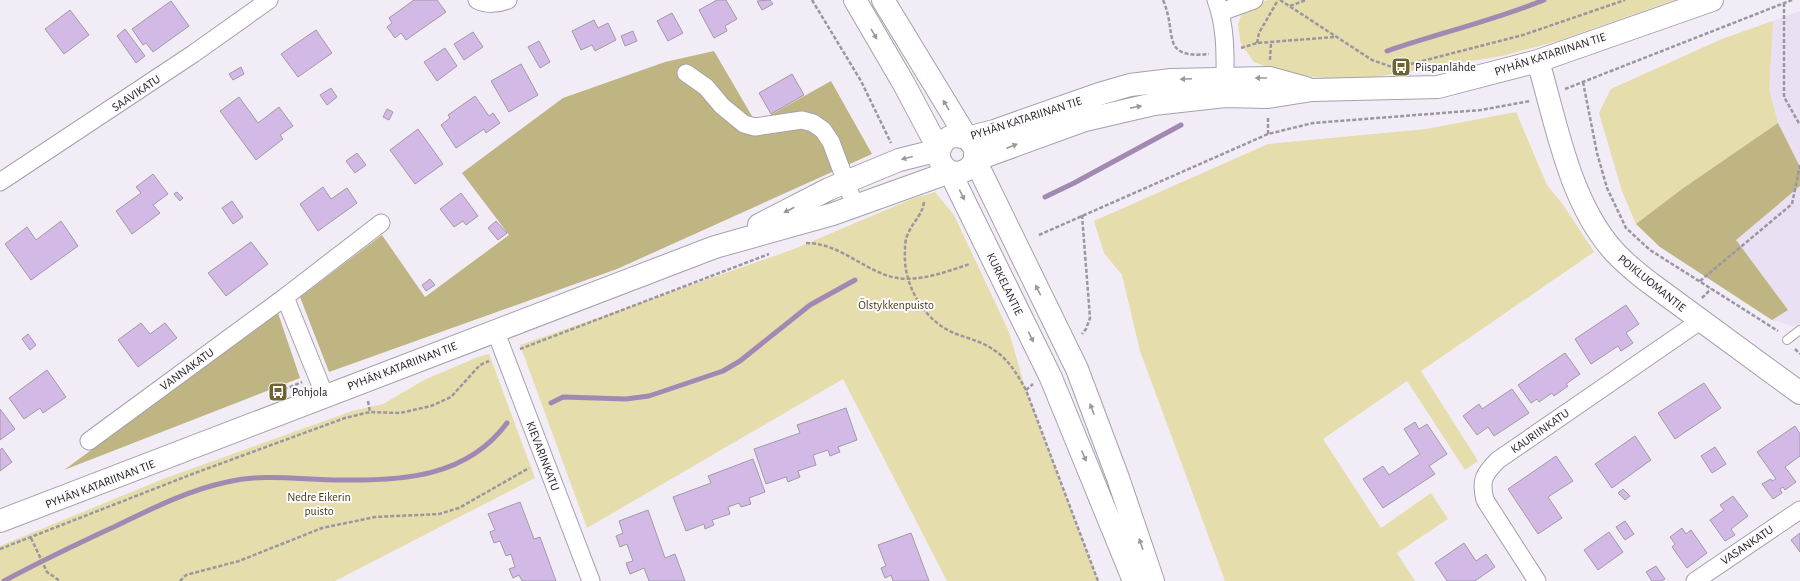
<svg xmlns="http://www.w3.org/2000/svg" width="1800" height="581" font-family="'Alegreya Sans',sans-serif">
	<rect width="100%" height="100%" fill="#f2ecf7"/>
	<!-- built -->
	<path fill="#eae0f3" d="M1800 11V328L1772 320 1660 247 1636 224 1622 191 1599 113 1611 89 1722 39Z"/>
	<!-- green -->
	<path fill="#e6ddad" d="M1269 0H1674L1558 41 1502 56 1375 77 1336 79 1286 74 1254 62 1241 44 1238 25 1242 12 1258 3Z
		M1773 21 1769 90 1778 123 1682 189 1636 224 1622 191 1599 113 1611 89 1722 39Z
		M1516 112 1547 185 1564 206 1594 252 1421 371 1478 461 1465 470 1407 381 1323 439 1381 528 1431 493 1448 519 1397 553 1415 581H1225L1140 351 1122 275 1104 253 1094 221 1268 144 1426 129Z
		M935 192 954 215 1009 332 1026 390 1098 581H947L843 379 587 528 520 345 794 249 914 198Z
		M489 354 535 478 335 581H0V546L163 479 352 411 383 404 424 380 478 357Z"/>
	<!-- forest -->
	<path fill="#bfb583" d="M714 51 756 123 831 81 872 154 617 269 329 372 300 297 382 235 425 297 509 235 462 173 563 98 665 62Z
		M1778 123 1800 167V186L1736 240 1788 310 1772 320 1660 247 1636 224 1682 189Z
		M278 313 300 378 64 470Z"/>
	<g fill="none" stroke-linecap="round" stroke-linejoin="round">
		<!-- stream -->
		<path stroke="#a289b4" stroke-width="5" d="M1387 51C1439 33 1492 21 1544 0
			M1045 197 1074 183 1181 125
			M551 403 563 397 626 399 649 396 723 371 740 361 810 305 855 280
			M4 581C41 561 79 543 118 525 153 508 189 490 227 482 265 473 302 480 341 480 403 481 467 477 507 423"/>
	</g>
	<!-- building -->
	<path fill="#d2b9e6" stroke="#a19ba6" d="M414 0H437L446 12 406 40 401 33 395 38 387 27 392 23 389 18Z
		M717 0H726L737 19 725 26 727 31 714 38 699 10Z
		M770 0 773 4 762 10 757 1Z
		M171 1 189 26 153 52 146 43 143 45 132 29Z
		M70 10 89 35 64 54 45 29Z
		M672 13 683 33 668 41 657 21Z
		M594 20 598 28 608 23 616 40 595 51 592 45 581 50 572 31Z
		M125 29 145 56 136 63 117 36Z
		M316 30 332 53 298 77 281 54Z
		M633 31 637 41 625 46 621 36Z
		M473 32 483 47 464 60 454 44Z
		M539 41 550 62 540 68 528 47Z
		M445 48 457 66 437 81 424 62Z
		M521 64 538 95 509 112 491 81Z
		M241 67 244 74 233 80 229 74Z
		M792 74 804 95 771 114 759 93Z
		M331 88 337 97 327 105 320 95Z
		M475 96 489 116 493 113 500 123 486 133 484 129 456 148 441 125 450 118 448 115Z
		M239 97 258 123 279 107 293 126 280 135 283 139 256 160 220 111Z
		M387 109 393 112 389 120 383 117Z
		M418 129 443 164 415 184 390 150Z
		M357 153 366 165 355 173 346 161Z
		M153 174 168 194 153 205 160 213 132 234 116 211 141 193 136 187Z
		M323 187 331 199 347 188 357 203 318 231 300 204Z
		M177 192 183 198 180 201 174 194Z
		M461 193 478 216 466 225 463 221 454 227 440 209Z
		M232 201 243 217 233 224 222 208Z
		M61 221 78 246 31 280 5 244 27 227 36 240Z
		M496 221 507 233 498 240 488 228Z
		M251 242 268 264 226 296 208 273Z
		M430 279 435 285 426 291 422 285Z
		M1626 305 1639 324 1626 333 1633 343 1621 351 1618 346 1591 364 1575 339Z
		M141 323 150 334 165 323 177 338 138 367 118 340Z
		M28 334 36 345 30 350 22 339Z
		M1565 353 1580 374 1566 384 1568 386 1554 396 1552 393 1539 402 1537 399 1531 403 1518 385Z
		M47 370 66 397 43 413 40 408 24 419 9 398Z
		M1704 383 1721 408 1675 439 1658 413Z
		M1512 389 1529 413 1494 436 1488 427 1477 435 1463 416 1479 404 1482 409Z
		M846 408 857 440 838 447 840 452 830 456 828 450 813 455 816 465 798 471 800 477 788 482 786 477 766 484 754 449 800 433 797 425Z
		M0 409 15 429 0 440Z
		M1415 422 1419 429 1427 424 1447 454 1429 466 1435 474 1383 508 1363 479 1383 466 1389 475 1420 454 1404 429Z
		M1795 426 1800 434V456L1785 467 1796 482 1785 490 1783 487 1780 489 1782 493 1773 499 1762 484 1771 479 1772 481 1776 479 1757 452Z
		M1635 436 1651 460 1612 488 1595 464Z
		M1715 447 1726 464 1712 473 1701 456Z
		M2 448 12 462 0 471V450Z
		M1556 456 1573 481 1548 497 1562 518 1538 534 1508 489Z
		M753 459 765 492 749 498 751 504 741 507 739 503 728 507 730 514 712 520 714 525 705 529 704 524 686 531 673 497 711 483 708 476Z
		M1623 489 1630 496 1625 500 1618 493Z
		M1733 496 1748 516 1731 529 1735 535 1725 541 1710 520 1724 510 1720 505Z
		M520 502 534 539 540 537 556 581H522L519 575 513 578 509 569 515 567 511 554 506 556 500 541 494 543 490 532 495 530 488 514Z
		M648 510 665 558 675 554 685 581H649L644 568 630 574 626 563 633 561 627 544 620 547 616 536 623 533 619 521Z
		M1625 521 1634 534 1625 540 1616 527Z
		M1682 528 1686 534 1691 530 1707 553 1687 568 1672 547 1675 544 1670 537Z
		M1609 532 1623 552 1598 570 1584 550Z
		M911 533 929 581H893L891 575 885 578 881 568 886 566 878 545Z
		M1800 533V552L1791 540Z
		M1464 543 1476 561 1486 554 1495 567 1475 581H1447L1435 563Z
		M1656 566 1665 579 1661 581H1652L1646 572Z"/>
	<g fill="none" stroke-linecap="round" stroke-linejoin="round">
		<defs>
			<path id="lane" d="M1787 340 1800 330"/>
			<path id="street" d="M477 0C486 5 498 4 508 0
				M1216 0C1227 29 1225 60 1225 91
				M1221 12 1254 0
				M686 73 706 87 722 106 744 124 755 127 802 120 813 123 823 130 831 142 855 206
				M0 182 193 54 269 0
				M285 297 325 396
				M495 330 591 581
				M89 441 285 297 381 223
				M1537 581 1485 500C1480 480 1484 474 1498 460L1700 321
				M1695 581 1800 510"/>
			<path id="secondary" d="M855 0 904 84 939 150C938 161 942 166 950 172L1051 378 1134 581
				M883 0 967 138 975 148V160L1077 369 1118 478 1153 581
				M1538 61C1556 122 1569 200 1612 249 1623 262 1637 273 1650 283L1800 393
				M759 225 829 189 899 160 939 150 944 141 950 137 956 136 967 138 994 131 1099 94 1130 85 1171 80 1270 78 1306 88
				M0 521 715 247 833 214 950 172C962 174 969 171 975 160L1085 120 1154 104 1225 96 1268 97 1312 90 1438 87 1538 61 1712 0"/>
		</defs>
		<!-- lane casing -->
		<use href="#lane" stroke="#a6a0ab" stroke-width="10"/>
		<!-- street casing -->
		<use href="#street" stroke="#a6a0ab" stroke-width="19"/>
		<!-- secondary casing -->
		<use href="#secondary" stroke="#a6a0ab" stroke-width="24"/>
		<!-- path -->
		<path stroke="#9b969f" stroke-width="2.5" stroke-dasharray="4 2" stroke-linecap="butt" d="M812 0 861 81 891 143
			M1163 0C1178 34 1159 59 1209 54
			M1280 0 1372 60 1392 67
			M1784 3V97L1800 125
			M1290 6 1306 0
			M1257 43 1259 33 1278 0
			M1241 48 1257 43 1335 37
			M1270 60 1271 42
			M1399 67 1523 35 1625 0
			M1583 82 1597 153 1607 188 1626 228 1650 250 1778 331
			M1565 89 1792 0
			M1268 134V117
			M924 202C922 216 913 221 908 234 905 239 905 246 905 252 903 281 920 314 946 329 961 338 979 339 994 350 1009 360 1017 374 1026 390L1098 581
			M1082 215 1090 318 1086 329 1082 334
			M1039 235 1268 134 1313 123 1481 110 1530 101
			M806 243C839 243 862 269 892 277 918 283 945 272 970 264
			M1700 281 1792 204 1800 165
			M1702 298 1711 289
			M520 349 769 254
			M1795 349 1800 354
			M1026 390 1033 384
			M273 394 302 382
			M368 401 370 412
			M31 538 47 572 60 581
			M0 549 195 473 345 418 370 412 400 413 431 406 451 397 480 365 489 361
			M180 581 186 575 239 561 322 528 375 517 439 514 459 508 529 468"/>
		<!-- lane -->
		<use href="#lane" stroke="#fff" stroke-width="8"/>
		<!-- street -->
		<use href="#street" stroke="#fff" stroke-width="17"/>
		<!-- secondary -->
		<use href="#secondary" stroke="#fff" stroke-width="22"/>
	</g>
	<!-- one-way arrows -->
	<defs><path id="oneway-solid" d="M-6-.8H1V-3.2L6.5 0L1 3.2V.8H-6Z"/></defs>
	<g fill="#9a989a">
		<use href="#oneway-solid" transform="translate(874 34) rotate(60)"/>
		<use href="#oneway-solid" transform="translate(1261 78) rotate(-180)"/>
		<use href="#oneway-solid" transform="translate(1186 79) rotate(178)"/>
		<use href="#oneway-solid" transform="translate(946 105) rotate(-121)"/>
		<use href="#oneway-solid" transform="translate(1136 107) rotate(-11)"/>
		<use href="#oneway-solid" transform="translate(1012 146) rotate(-21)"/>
		<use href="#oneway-solid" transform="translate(907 158) rotate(166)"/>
		<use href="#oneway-solid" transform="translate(962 195) rotate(64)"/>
		<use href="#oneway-solid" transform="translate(789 210) rotate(153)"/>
		<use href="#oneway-solid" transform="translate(1038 290) rotate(-116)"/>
		<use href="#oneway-solid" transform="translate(1031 337) rotate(64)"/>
		<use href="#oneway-solid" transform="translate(1092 409) rotate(-111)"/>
		<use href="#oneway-solid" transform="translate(1084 456) rotate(67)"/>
		<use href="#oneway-solid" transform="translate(1141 544) rotate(-109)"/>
	</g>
	<!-- icons -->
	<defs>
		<symbol id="bus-square" viewBox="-11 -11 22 22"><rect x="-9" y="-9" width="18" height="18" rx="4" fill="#6e6430" stroke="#fdfbfe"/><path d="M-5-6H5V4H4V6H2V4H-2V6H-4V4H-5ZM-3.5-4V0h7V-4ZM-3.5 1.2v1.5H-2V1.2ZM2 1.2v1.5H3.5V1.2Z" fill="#fff"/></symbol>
	</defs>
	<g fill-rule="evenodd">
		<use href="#bus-square" x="1390" y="56" width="22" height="22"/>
		<use href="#bus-square" x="267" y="381" width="22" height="22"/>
	</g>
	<g text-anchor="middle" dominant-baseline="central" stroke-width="4" stroke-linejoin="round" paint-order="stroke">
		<!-- street labels -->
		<g font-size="12" fill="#1e1b1f" stroke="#fdfbfe">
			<text transform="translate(1550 54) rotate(-18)">PYHÄN KATARIINAN TIE</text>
			<text transform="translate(136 93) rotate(-34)">SAAVIKATU</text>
			<text transform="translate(1026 118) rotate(-18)">PYHÄN KATARIINAN TIE</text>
			<text transform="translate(1652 283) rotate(39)">POIKLUOMANTIE</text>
			<text transform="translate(1005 284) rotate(64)">KURKELANTIE</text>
			<text transform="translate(402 366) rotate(-21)">PYHÄN KATARIINAN TIE</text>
			<text transform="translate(187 369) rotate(-36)">VANNAKATU</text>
			<text transform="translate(1540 431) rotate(-35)">KAURIINKATU</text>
			<text transform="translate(543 456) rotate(69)">KIEVARINKATU</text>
			<text transform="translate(100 484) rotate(-21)">PYHÄN KATARIINAN TIE</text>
			<text transform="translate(1747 545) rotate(-34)">VASANKATU</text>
		</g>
		<!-- poi labels -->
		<g font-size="12" fill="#1e1b1f" stroke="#fdfbfe" text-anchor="start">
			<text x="1415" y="67">Piispanlähde</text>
			<text x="292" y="392">Pohjola</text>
		</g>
		<!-- park labels -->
		<g font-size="12" fill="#453d14" stroke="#fdfbfe">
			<text x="896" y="305">Ölstykkenpuisto</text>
			<text x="319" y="497">Nedre Eikerin<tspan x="319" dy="14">puisto</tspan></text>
		</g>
	</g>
</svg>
